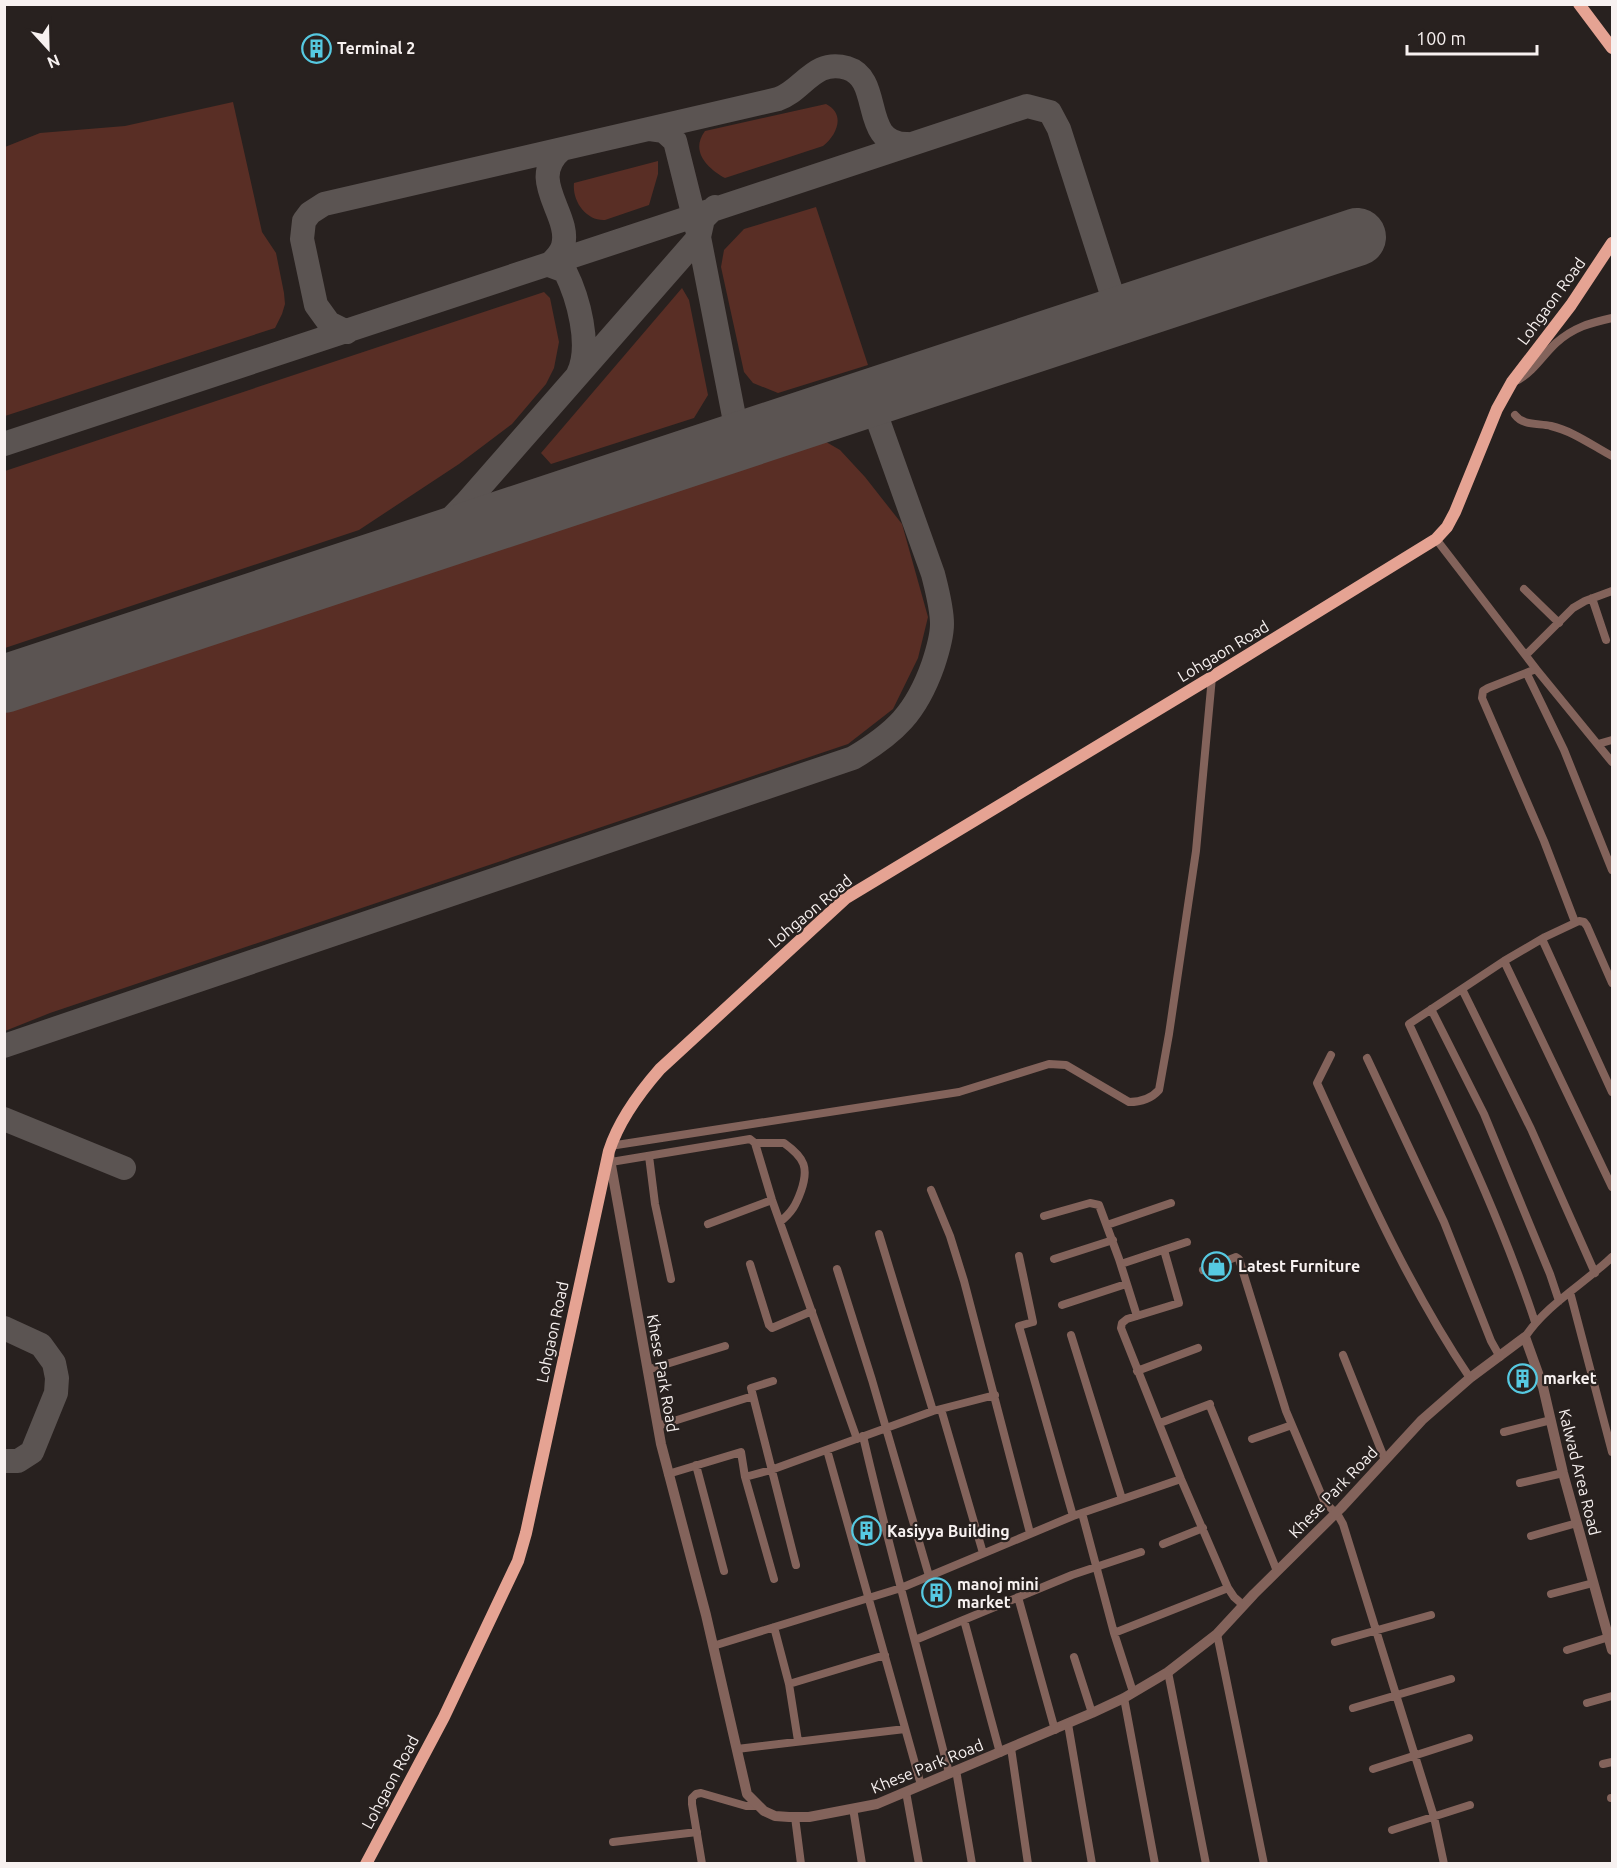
<svg xmlns="http://www.w3.org/2000/svg" width="1617" height="1868" font-family="Ubuntu,sans-serif">
	<rect width="100%" height="100%" fill="#28211f"/>
	<!-- green -->
	<path fill="#592e25" d="M233 102 262 232 276 253 284 293 285 304 282 314 275 328 5 416V147L40 133 125 126Z
		M826 104C846 114 837 135 823 146L725 178C707 168 690 151 705 131Z
		M658 161V174L649 205 605 220C586 221 572 201 574 183Z
		M816 207 868 365 778 393 753 383 744 372 721 267 724 250 744 229Z
		M682 288 689 300 708 395 694 418 551 464 541 453Z
		M544 292 550 298 559 342 554 368 546 384 512 424 459 464 359 530 5 648V471Z
		M821 439 840 450 865 477 902 524 928 617 918 658 893 709 848 744 50 1013 5 1031V711Z"/>
	<g fill="none" stroke-linecap="round" stroke-linejoin="round">
		<!-- taxiway -->
		<path stroke="#5b5452" stroke-width="24" d="M650 129 664 131 675 141 699 237 739 442
			M562 149C525 180 572 214 563 246 561 254 554 260 549 265L565 271C578 297 592 346 578 374
			M347 332 329 323 316 305 302 239 304 221 310 213 324 204 778 99C803 91 814 58 847 68 884 79 859 145 908 144
			M4 444 1027 106 1050 112 1059 129 1119 316
			M466 503C473 515 483 520 496 522
			M424 546 466 503 699 237 703 219 715 207
			M4 1046 853 758C895 733 916 713 933 665 937 653 942 638 942 624 942 608 937 590 933 574L870 398
			M4 1119 124 1168
			M4 1328 41 1345 54 1363 57 1378 56 1393 32 1452 18 1461H4"/>
		<!-- runway -->
		<path stroke="#5b5452" stroke-width="58" d="M4 684 1357 237"/>
		<!-- minor -->
		<path stroke="#83635b" stroke-width="8" d="M1518 380C1534 371 1543 355 1556 343 1574 327 1590 323 1612 318
			M1515 415C1523 426 1539 423 1551 426 1573 431 1593 446 1612 456
			M1436 539 1536 669 1488 688 1483 691 1482 698 1544 841 1575 922
			M1524 589 1559 623
			M1592 598 1606 640
			M1526 655 1573 608 1585 601 1612 591
			M1536 669 1612 762
			M1527 674 1564 750 1612 870
			M1598 744 1612 740
			M1542 939 1612 1092
			M1504 961 1612 1187
			M1462 989 1531 1129 1595 1273
			M1431 1009 1484 1114 1550 1274 1559 1301
			M1331 1055 1317 1083C1363 1184 1408 1286 1470 1378
			M1367 1058 1444 1222 1491 1341 1500 1357
			M755 1143 772 1200 857 1439
			M610 1146 959 1092 1049 1064 1066 1065 1129 1102C1140 1102 1151 1099 1159 1090L1169 1034 1196 851 1212 677
			M649 1156 655 1204 671 1279
			M611 1162 750 1139 755 1143H784C805 1158 809 1168 801 1191 796 1205 792 1212 780 1222
			M931 1190 950 1236 964 1281 1030 1533
			M1044 1216 1090 1203 1099 1205 1119 1259 1137 1316
			M708 1224 772 1200
			M1107 1225 1171 1203
			M879 1234 933 1411
			M1164 1250 1179 1303 1127 1319 1122 1323 1121 1328 1181 1479 1228 1588 1234 1597 1243 1605
			M1019 1256 1033 1322 1019 1326 1073 1516
			M1054 1259 1113 1240
			M750 1264 769 1325 772 1328 812 1311
			M1121 1264 1187 1242
			M837 1269 872 1380 929 1576
			M1203 1270 1236 1257 1239 1259 1286 1411 1324 1501 1339 1517 1343 1524 1434 1817 1444 1864
			M1570 1292 1612 1452
			M1062 1305 1126 1284
			M1535 1322C1501 1219 1454 1122 1409 1024L1504 961 1545 937 1579 921 1584 922 1587 926 1612 983
			M1071 1335 1122 1499
			M1525 1337C1547 1304 1584 1284 1612 1257
			M1343 1355 1385 1460
			M647 1370 725 1346
			M1137 1371 1198 1348
			M773 1381 751 1388 796 1565
			M1210 1406 1277 1571
			M941 1409 983 1553
			M1160 1423 1210 1404
			M658 1426 753 1396
			M1504 1432 1551 1420
			M863 1436C889 1549 921 1661 949 1773
			M1252 1439 1292 1425
			M827 1450 921 1785
			M696 1465 724 1571
			M668 1474 741 1452 745 1477 774 1579
			M745 1477 771 1470 933 1411 995 1395
			M1520 1483 1563 1473
			M1082 1513 1114 1633 1133 1692
			M1531 1536 1577 1523
			M1163 1544 1203 1528
			M1551 1594 1593 1583
			M1018 1597 1055 1730
			M964 1620 1000 1753
			M774 1627 789 1684 798 1741
			M1114 1633 1228 1588
			M1217 1634 1264 1864
			M915 1640 1072 1575 1141 1552
			M1335 1642 1431 1615
			M713 1646 901 1588 1073 1516 1181 1479
			M1567 1650 1609 1637
			M1074 1657 1092 1713
			M1168 1672 1206 1864
			M789 1684 885 1655
			M1124 1698 1155 1864
			M1587 1703 1612 1696
			M1353 1708 1451 1679
			M1068 1724 1092 1864
			M1011 1748 1028 1864
			M737 1749 905 1729
			M1603 1764 1612 1762
			M1373 1769 1469 1738
			M956 1770 972 1864
			M906 1792 919 1864
			M1611 1798H1612
			M853 1808 862 1864
			M795 1817 801 1864
			M1392 1830 1470 1805
			M613 1842 697 1832
			M702 1864 692 1804V1798L696 1794 701 1793 746 1806H757"/>
		<!-- tertiary -->
		<path stroke="#83635b" stroke-width="10" d="M609 1154 661 1444 706 1615 747 1794 764 1811 775 1816 789 1817H809L877 1804 1092 1713 1124 1698 1168 1672 1217 1634 1254 1594 1341 1508 1422 1420 1470 1378 1525 1337 1543 1387 1563 1473 1612 1650"/>
		<!-- primary -->
		<path stroke="#e5a393" stroke-width="12" d="M1579 4 1612 48
			M366 1864 444 1717 518 1561 526 1533 609 1151C619 1120 639 1093 660 1069L846 898 1212 677 1436 539 1447 527 1455 512 1497 409 1512 382 1571 305 1612 243"/>
	</g>
	<!-- icons -->
	<defs>
		<symbol id="building-ring" viewBox="-11 -11 22 22"><circle r="9.5" fill="#28211f" stroke="#56c9e1" stroke-width="1.5"/><path d="M-4-6H4V6H1V3H-1V6H-4ZM-2.5-4.3h1.7v1.8h-1.7ZM.8-4.3h1.7v1.8H.8ZM-2.5-1h1.7V.8h-1.7ZM.8-1h1.7V.8H.8Z" fill="#56c9e1"/></symbol>
		<symbol id="shop-ring" viewBox="-11 -11 22 22"><circle r="9.5" fill="#28211f" stroke="#56c9e1" stroke-width="1.5"/><path d="M-5-2.5h2.3a2.7 3.5 0 0 1 5.4 0H5L5.5 6h-11ZM-1.5-2.5h3a1.5 2.3 0 0 0-3 0Z" fill="#56c9e1"/></symbol>
	</defs>
	<g fill-rule="evenodd">
		<use href="#building-ring" x="300" y="32" width="33" height="33"/>
		<use href="#shop-ring" x="1200" y="1250" width="33" height="33"/>
		<use href="#building-ring" x="1506" y="1362" width="33" height="33"/>
		<use href="#building-ring" x="850" y="1514" width="33" height="33"/>
		<use href="#building-ring" x="920" y="1576" width="33" height="33"/>
	</g>
	<g text-anchor="middle" dominant-baseline="central" stroke-width="4.5" stroke-linejoin="round" paint-order="stroke">
		<!-- poi labels -->
		<g font-size="16" font-weight="bold" fill="#f7f1f0" stroke="#28211f" text-anchor="start">
			<text x="337" y="48">Terminal 2</text>
			<text x="1238" y="1266">Latest Furniture</text>
			<text x="1543" y="1378">market</text>
			<text x="887" y="1531">Kasiyya Building</text>
			<text x="957" y="1584">manoj mini<tspan x="957" dy="18">market</tspan></text>
		</g>
		<!-- street labels -->
		<g font-size="16" fill="#f7f1f0" stroke="#28211f">
			<text transform="translate(1551 301) rotate(-54)">Lohgaon Road</text>
			<text transform="translate(1223 651) rotate(-31)">Lohgaon Road</text>
			<text transform="translate(810 911) rotate(-40)">Lohgaon Road</text>
			<text transform="translate(552 1332) rotate(-78)">Lohgaon Road</text>
			<text transform="translate(663 1373) rotate(80)">Khese Park Road</text>
			<text transform="translate(1580 1472) rotate(76)">Kalwad Area Road</text>
			<text transform="translate(1333 1492) rotate(-46)">Khese Park Road</text>
			<text transform="translate(927 1766) rotate(-22)">Khese Park Road</text>
			<text transform="translate(390 1782) rotate(-62)">Lohgaon Road</text>
		</g>
	</g>
	<!-- border -->
	<rect width="1617" height="1868" fill="none" stroke="#f7f1f0" stroke-width="12"/>
	<!-- north arrow -->
	<g transform="translate(48 48) rotate(158)" stroke="#28211f" stroke-width="4.5" paint-order="stroke">
	<path d="M0-4.5L10 22L0 15L-10 22Z" fill="#f7f1f0"/>
	<text y="-9" font-size="16" font-weight="bold" text-anchor="middle" fill="#f7f1f0">N</text>
	</g>
	<!-- scale -->
	<path d="M1407 45v9h130v-9" fill="none" stroke="#f7f1f0" stroke-width="3"/>
	<text x="1416" y="45" font-size="18" fill="#f7f1f0" stroke="#28211f" stroke-width="4.5" paint-order="stroke">100 m</text>
</svg>
